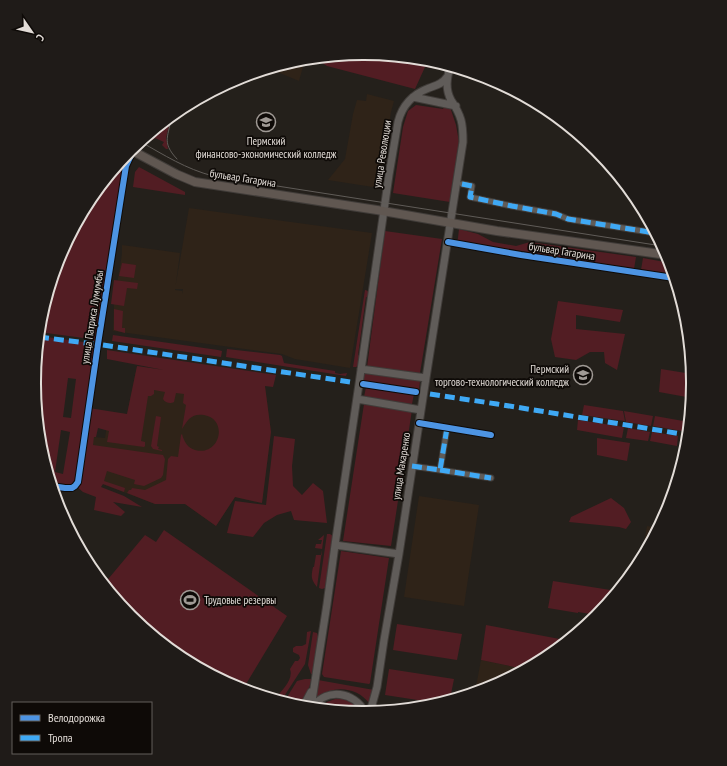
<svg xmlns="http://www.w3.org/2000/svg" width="727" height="766" font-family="'PT Sans Narrow',sans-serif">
	<rect width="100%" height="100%" fill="#24201b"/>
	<!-- built -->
	<path fill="#2f2318" d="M299 60 304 63 299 81 270 69Z
		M367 94 394 101 391 112 380 181 373 187 328 180 345 159 353 114 357 100 366 101Z
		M189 208 372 233 350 368 295 359 282 354 113 331 114 303 122 254V245L180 253 175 290 182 291V294L183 289H175Z
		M137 366 265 386 271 432 262 503 235 497 216 526 185 504H155L97 482 91 452 94 437 105 438 109 412 127 414Z
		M419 496 479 505 464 606 404 597Z
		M647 526 658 528 641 560Z
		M481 660 524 669 489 688 475 692Z"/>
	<!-- green -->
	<path fill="#521d23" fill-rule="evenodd" d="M364 54 428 60 441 64 440 69 425 67 415 89 327 66 315 58Z
		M416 105 443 109 444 107H450L456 125 459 142 450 202 393 193 403 127 408 111Z
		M171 117 166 138 168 149H166L162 145 164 142 155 138 153 140 147 136Z
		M120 163 126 166 98 342 93 341 91 339 39 332 40 318 59 257 90 200Z
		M139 167 185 192V195L133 187 135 172Z
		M459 229 478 234 493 242 516 246 530 242 636 257 634 269 457 241 458 238Z
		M385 231 442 239 420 373 367 367Z
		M643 258 670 263 673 274 641 270Z
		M122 263 136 265 134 278 119 276Z
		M114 280 138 283 137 289 127 288 124 306 111 304Z
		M365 290C370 291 369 294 368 298L366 297 358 355 360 356 358 366 356 367H353Z
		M558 301 623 310 620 322 576 315V329L625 334 617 370 605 363 604 352H590L576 360 555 357 551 339Z
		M114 309 123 311 122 328H125V333L114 330Z
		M113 335 218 350 222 351 221 357 112 341Z
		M39 336 98 344 89 408 127 414 137 366 164 370 107 359V350L276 375 273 387 265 386 271 432 262 503 235 497 216 526 185 504H155L127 493 129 490H131L132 488 145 490 166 480 168 459 171 456 178 457 181 435 182 434C184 442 188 448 195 450 220 457 229 419 204 415 198 414 193 415 189 419 186 422 184 426 182 429L186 405 183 403 184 394 176 393 174 402C171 404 165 403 163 399L165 392 154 390V394L151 396H148L141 441 145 442V446L144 447 107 442 109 431 98 428 96 437H94L93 445 163 455 165 459 163 475 161 478 144 486 134 484 135 480 107 471 104 481 125 488 124 492 103 484 101 487 124 496 142 507 113 502 125 512 121 516 94 510 96 497 83 492 76 486H52L40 447 34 383ZM68 378 76 379 71 418 63 417ZM61 430 70 432 63 474 55 472Z
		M227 349 280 355 282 356 284 363 335 371V373L340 374 347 373 346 376 226 357Z
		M661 369 692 374 693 383 692 398 659 392Z
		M365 372 420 381 419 390 363 381Z
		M366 387 414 394 412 404 364 397Z
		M364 404 412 410 391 546 343 541Z
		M584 405 623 411 625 421 582 415Z
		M624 411 653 416 651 426 626 422Z
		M156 416 161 417 157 446 159 447 158 449 162 450V451L153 449 151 446Z
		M655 416 689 422 688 432 653 426Z
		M578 420 624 427 622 438 577 430Z
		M628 428 650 432 648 441 626 438Z
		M652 432 678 436 677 446 650 441Z
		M274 436 295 439 292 466 293 486 302 495 313 483 323 491 327 523 294 520 291 511 277 515 264 523 253 537 227 533 235 501 266 505Z
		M597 438 630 443 627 461 597 455Z
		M611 498 624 508 631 522 626 529 619 527 569 522 571 517Z
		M164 530 287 616 243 689 237 687 180 657 130 616 104 584 145 535 156 542Z
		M327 534H330L333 536 326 583 325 588 322 589 319 588Z
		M324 535 317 587C311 579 311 577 313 567H314L316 555H322V549L315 548 316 544H321L322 540H318Z
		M341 551 389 558 370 683 369 684 324 677 322 674Z
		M553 581 617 591 597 615 578 612V613L548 608Z
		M397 624 462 634 457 660 393 650Z
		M486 625 565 640V642C555 650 531 671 519 668L481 660Z
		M311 631 305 664 281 701 275 699C281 691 294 680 290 669L295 661H298L300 658 299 655 293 652V648L296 646H302L306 644 307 632Z
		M313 632 317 633 318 637 313 674H311L308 665Z
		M389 669 454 679 450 699 437 703 385 695Z
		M305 679H312L305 699 301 706 284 702 297 681Z
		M318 680 374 690 369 703C359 689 338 685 323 694 320 695 318 698 316 700Z
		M335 699C351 698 354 702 363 712L320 708 327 702Z"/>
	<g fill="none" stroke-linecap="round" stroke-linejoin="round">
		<defs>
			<path id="street" d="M462 184 472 186 470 197 512 206 556 214 568 219 655 233
				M448 242 521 255 674 278
				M419 423 491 435
				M412 466 440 470 447 428
				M440 470 491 478
				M52 486 65 488H72L75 486 78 482 98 344 126 166 133 151"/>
			<path id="secondary" d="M413 97 456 106
				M361 369 426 378
				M357 399 421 410
				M335 545 399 554
				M303 707 311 692
				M311 707 327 604 335 545 359 384 389 175 398 122C402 106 413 94 429 88 437 85 442 84 447 77
				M313 707C327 687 354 692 365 712
				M370 712 377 687 384 640 399 554 426 378 463 142C463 135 463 127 461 120 459 113 455 106 451 100 445 89 447 78 450 67"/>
			<path id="primary" d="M131 150 176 174 195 182 377 210 497 231 667 255"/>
		</defs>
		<!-- street casing -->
		<use href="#street" stroke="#403c39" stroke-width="7"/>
		<!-- secondary casing -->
		<use href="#secondary" stroke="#403c39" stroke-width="9"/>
		<!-- primary casing -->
		<use href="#primary" stroke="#403c39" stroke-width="10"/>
		<!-- street -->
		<use href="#street" stroke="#605c59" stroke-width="5"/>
		<!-- secondary -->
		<use href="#secondary" stroke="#605c59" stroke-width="7"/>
		<!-- primary -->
		<use href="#primary" stroke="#605751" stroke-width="8"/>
		<!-- tram -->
		<path stroke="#605c58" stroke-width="1" d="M171 116C170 136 160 141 177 159
			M141 142C164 155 186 169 213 176L662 246"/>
		<!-- quiet -->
		<path stroke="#3fa9f5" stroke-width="5" stroke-dasharray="10 5" stroke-linecap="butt" d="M462 184 472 186 470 197 512 206 556 214 568 219 655 233
			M39 337 94 344
			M103 345 350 382
			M430 394 497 404 688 435
			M412 466 440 470 447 428
			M440 470 491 478"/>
		<defs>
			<path id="cycleway" d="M448 242 521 255 674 278
				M363 384 416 392
				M419 423 491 435
				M52 486 65 488H72L75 486 78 482 98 344 126 166 133 151"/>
		</defs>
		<!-- cycleway casing -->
		<use href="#cycleway" stroke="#0e0a07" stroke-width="8"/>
		<!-- cycleway -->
		<use href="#cycleway" stroke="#4d94e3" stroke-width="6"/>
	</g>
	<!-- icons -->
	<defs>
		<symbol id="university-ring" viewBox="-11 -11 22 22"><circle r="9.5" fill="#0e0a07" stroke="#a09a95" stroke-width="1.5"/><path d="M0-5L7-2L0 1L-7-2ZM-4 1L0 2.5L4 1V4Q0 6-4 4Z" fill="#a09a95"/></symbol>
		<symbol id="stadium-ring" viewBox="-11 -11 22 22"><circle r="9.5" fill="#0e0a07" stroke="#a09a95" stroke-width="1.5"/><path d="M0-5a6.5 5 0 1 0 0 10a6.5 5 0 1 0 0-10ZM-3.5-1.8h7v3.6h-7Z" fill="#a09a95"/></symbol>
	</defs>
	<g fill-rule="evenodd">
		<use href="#university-ring" x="255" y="111" width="22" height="22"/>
		<use href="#university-ring" x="572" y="364" width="22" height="22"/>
		<use href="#stadium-ring" x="179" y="589" width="22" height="22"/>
	</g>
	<g text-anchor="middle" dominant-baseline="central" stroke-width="3.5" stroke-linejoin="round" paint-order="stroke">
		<!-- poi labels -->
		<g font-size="11" fill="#e2dcd7" stroke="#0e0a07">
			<text x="266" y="141">Пермский<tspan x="266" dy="13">финансово-экономический колледж</tspan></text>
			<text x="569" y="369" text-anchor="end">Пермский<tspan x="569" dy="13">торгово-технологический колледж</tspan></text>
			<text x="204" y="600" text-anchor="start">Трудовые резервы</text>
		</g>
		<!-- street labels -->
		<g font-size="11" fill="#e2dcd7" stroke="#0e0a07">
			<text transform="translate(382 154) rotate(-81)">улица Революции</text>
			<text transform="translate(243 178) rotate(9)">бульвар Гагарина</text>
			<text transform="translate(562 251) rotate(9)">бульвар Гагарина</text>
			<text transform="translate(92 317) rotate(-81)">улица Патриса Лумумбы</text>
			<text transform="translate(401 466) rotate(-81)">улица Макаренко</text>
		</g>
	</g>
	<!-- crop -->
	<path d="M0 0H727V766H0ZM363 60H364A322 322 0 0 1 686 382V384A322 322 0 0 1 364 706H363A322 322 0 0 1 41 384V382A322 322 0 0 1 363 60Z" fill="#1f1b18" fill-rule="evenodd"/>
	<path fill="none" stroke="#e2dcd7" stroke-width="2" d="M363 60H364A322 322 0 0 1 686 382V384A322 322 0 0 1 364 706H363A322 322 0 0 1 41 384V382A322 322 0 0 1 363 60Z"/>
	<!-- legend -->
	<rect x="12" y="702" width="140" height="52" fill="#0e0a07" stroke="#635e5a"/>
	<rect x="20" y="715" width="20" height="6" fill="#4d94e3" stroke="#635e5a"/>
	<text x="48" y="722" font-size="12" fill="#e2dcd7">Велодорожка</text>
	<rect x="20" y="735" width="20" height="6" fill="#3fa9f5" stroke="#635e5a"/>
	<text x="48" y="742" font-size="12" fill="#e2dcd7">Тропа</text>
	<!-- north arrow -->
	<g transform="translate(32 32) rotate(124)" stroke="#0e0a07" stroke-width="3" paint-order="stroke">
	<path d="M0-3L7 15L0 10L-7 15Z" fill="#e2dcd7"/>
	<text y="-6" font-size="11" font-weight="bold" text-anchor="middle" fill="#e2dcd7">С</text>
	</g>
</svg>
